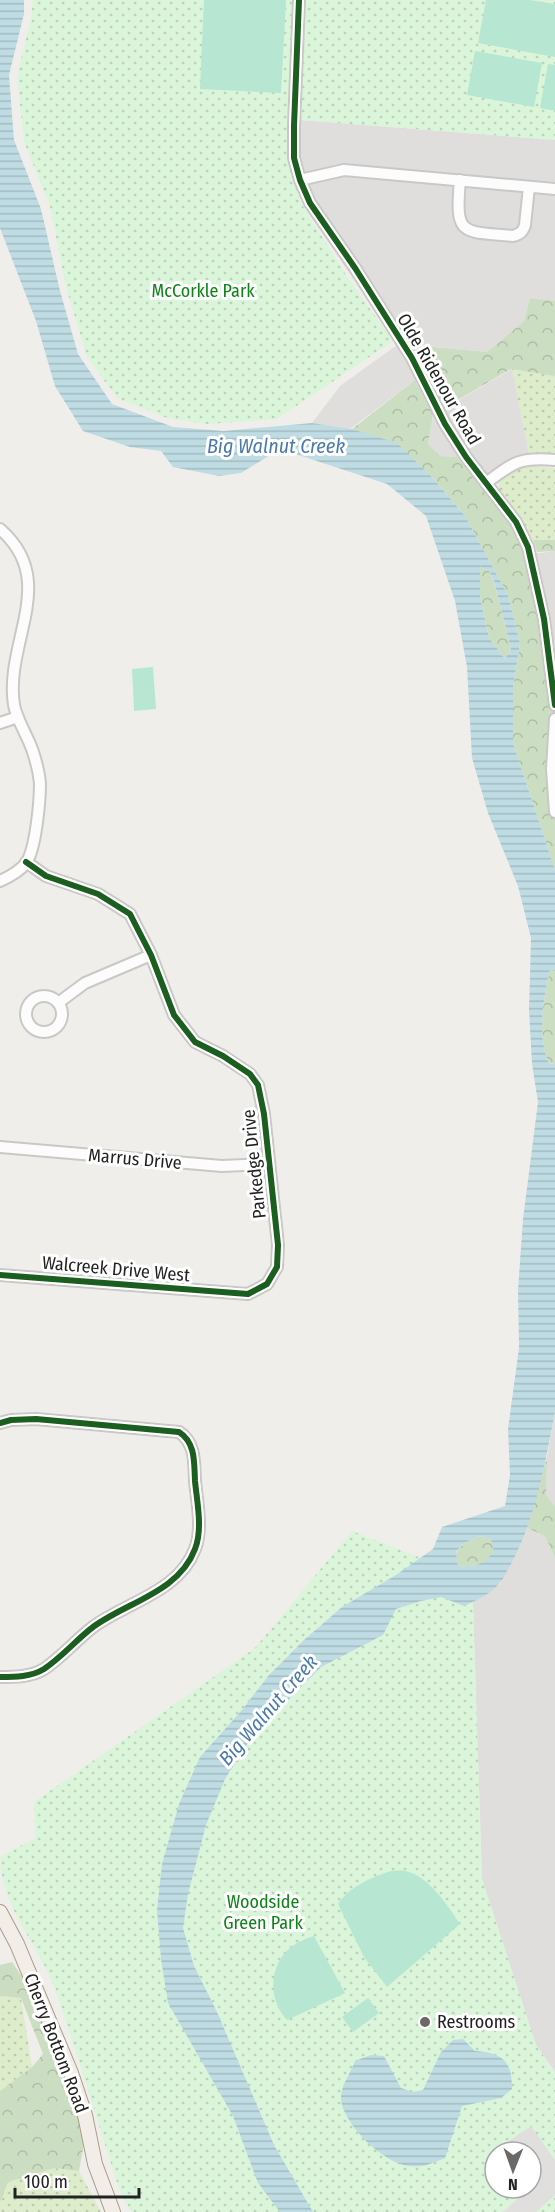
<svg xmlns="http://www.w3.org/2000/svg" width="555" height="2212" font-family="'Fira Sans Condensed',sans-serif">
	<defs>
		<pattern id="grass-dots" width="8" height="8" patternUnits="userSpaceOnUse" patternTransform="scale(1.5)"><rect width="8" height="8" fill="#ddeccb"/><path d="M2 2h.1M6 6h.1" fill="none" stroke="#bdcaae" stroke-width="1.8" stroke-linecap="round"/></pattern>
		<pattern id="forest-crowns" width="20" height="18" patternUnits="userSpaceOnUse" patternTransform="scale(1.5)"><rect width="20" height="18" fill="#cbdec1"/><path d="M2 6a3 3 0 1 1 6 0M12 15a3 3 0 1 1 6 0" fill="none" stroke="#aebea6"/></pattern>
		<pattern id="park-dots" width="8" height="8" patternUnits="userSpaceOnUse" patternTransform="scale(1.5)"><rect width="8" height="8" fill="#daf5da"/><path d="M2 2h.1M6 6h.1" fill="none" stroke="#bbd2bb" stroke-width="1.8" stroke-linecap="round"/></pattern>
		<pattern id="water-rules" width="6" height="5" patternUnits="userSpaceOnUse" patternTransform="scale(1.5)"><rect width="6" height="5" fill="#bfdbe3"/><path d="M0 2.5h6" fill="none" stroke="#a4bcc2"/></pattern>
	</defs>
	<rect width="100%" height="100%" fill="#f0eeeb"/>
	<!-- residential -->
	<path fill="#dfdedc" d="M289 119 555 140V301L530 298 524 321 487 352 414 345 427 374 415 380 350 429 312 423 340 386 397 345 306 207 289 160Z
		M512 369 529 454 510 459 477 482 457 457 439 456 428 444 433 415Z
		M555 551V688H550L525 555Z
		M555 1412V1506L546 1495 547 1457Z
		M527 1528 545 1536 555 1558V2072L536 2045 482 1879 473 1602 500 1584Z"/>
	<!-- grass -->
	<path fill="url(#grass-dots)" d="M512 369 555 376V457L529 454Z
		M525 465 555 468V540H533L499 490V483L513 469Z
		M0 1996 21 1998 32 2067 0 2091Z
		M55 2168 79 2171 101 2212H0V2202L7 2182Z"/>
	<!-- forest -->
	<path fill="url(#forest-crowns)" d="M530 298 555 301V376L511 369 444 408 413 345 487 352 524 321Z
		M415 380 433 415 428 444 440 456 457 457 510 523 525 555 555 688V870L513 743V688L520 643 508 595 465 516 433 478 397 444 352 429Z
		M533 540H555V551L537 552Z
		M480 567 489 571 494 582 511 649 505 659 489 638 480 596Z
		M550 970 555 971V1063L549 1064C537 1036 543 999 550 970Z
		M547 1457 546 1495 555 1506V1558L545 1536 527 1528Z
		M480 1536 491 1539 495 1552C482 1565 477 1567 458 1566L456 1553 464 1543Z
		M12 1962 25 1981 68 2084 79 2115 84 2143 79 2171 55 2168 8 2182 0 2202V2091L32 2067 43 2054 21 1998 0 1996V1965Z"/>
	<!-- park -->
	<path fill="url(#park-dots)" fill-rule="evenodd" d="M33 0H555V140L289 119V160L301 203 346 275 393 341 277 419 207 424 167 418 117 398 87 357 66 287 50 206 24 142 17 76 31 18Z
		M352 1531 472 1578 482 1879 536 2045 555 2072V2212H131L120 2192C98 2124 78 2054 54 1987 38 1944 0 1905 0 1857L35 1838 34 1802 255 1648ZM495 2152H531V2188H495Z"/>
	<!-- pitch -->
	<path fill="#b7e6d2" d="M204 0H286L281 93 200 89Z
		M486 0H530L555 4V57L478 43Z
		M475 51 542 63 534 107 467 95Z
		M548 64 555 65V111L540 108Z
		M153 667 156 709 134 711 132 669Z
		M391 1871C395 1871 401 1870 405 1871 427 1874 449 1907 460 1924L387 1987 364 1957 338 1904C349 1887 372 1877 391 1871Z
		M314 1936 345 1993 287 2020C266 1998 269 1959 297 1943 302 1940 308 1938 314 1936Z
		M368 1998 379 2013 353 2032 342 2017Z"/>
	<!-- parking -->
	<path fill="#e0dfde" d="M531 2126 555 2160V2195L536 2212H503L523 2194 518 2188H531V2152H495V2163L488 2155Z"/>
	<!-- water -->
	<path fill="url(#water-rules)" fill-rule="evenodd" d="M0 0H24V14L9 75 14 140 41 209 60 291 78 354 112 404 173 427 224 431 312 423 352 429 397 443 433 478 465 516 508 595 520 643 513 688V743L555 870V971L550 970C543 999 537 1036 549 1064L555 1063V1412C545 1464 536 1517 511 1564 507 1570 504 1579 499 1584 490 1594 476 1601 464 1606L441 1597 421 1601 396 1609 383 1635 321 1667 253 1735 225 1779 206 1825 188 1894 183 1928 194 1966 217 2012 274 2145 313 2212H280L258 2183 233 2116 168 2003 161 1959 157 1910 162 1864 179 1804 200 1757 242 1710 269 1675 304 1640 342 1607 396 1575 433 1549 442 1527 505 1506 510 1475 508 1429 519 1348 518 1290 523 1219 538 1102 532 1064 529 1009 531 938 518 886 488 813 472 758 467 667 455 601 426 516 387 484 280 449 241 473 219 476 173 467 161 451 130 447 83 431 55 386 36 321 0 228ZM480 567 489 571 494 581 511 649 505 659 489 638 480 596ZM480 1536 491 1539 494 1552C482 1565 476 1567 458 1566L456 1552 464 1543Z
		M463 2039 475 2051C503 2053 512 2061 512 2089L501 2098 462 2106 445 2158C433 2163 423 2168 409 2166 384 2164 344 2125 341 2100 340 2086 351 2073 355 2061L371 2055 384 2056 401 2088 413 2092 423 2090 441 2052 453 2040Z"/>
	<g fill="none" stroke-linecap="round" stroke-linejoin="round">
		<defs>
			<path id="minor" d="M299 0 294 126V158L300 180 310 203 355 268 412 358 445 424 466 457 516 522 528 547 544 619 555 705
				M300 180 344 170 555 189
				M460 180C455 237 461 231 513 236 520 234 523 232 525 225L529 187
				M486 483C514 462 520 457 555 460
				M0 529C60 581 4 642 14 705 17 721 28 736 33 752 36 761 39 773 40 783 40 800 36 849 26 863 20 871 9 877 0 881
				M555 719 552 769 555 812
				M0 723 18 717
				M26 1014a18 18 0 1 1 36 0a18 18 0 1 1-36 0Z
				M58 1003 85 983 151 955
				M0 1147 222 1166 269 1164
				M0 1275 248 1294 267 1284 277 1267 278 1245 264 1114 258 1085 250 1074 223 1056 195 1042 174 1015 151 955 130 914 98 894 46 876 26 862
				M0 1423 11 1420 36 1419 179 1432C196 1443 194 1463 195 1481 197 1502 203 1529 195 1549 179 1592 127 1602 93 1627 76 1640 62 1657 44 1669 31 1677 15 1677 0 1677"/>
			<path id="major" d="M0 1912 17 1944 71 2073 85 2115 95 2164 113 2212"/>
		</defs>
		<!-- minor casing -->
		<use href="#minor" stroke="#c9c8c7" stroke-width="14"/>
		<!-- major casing -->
		<use href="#major" stroke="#a79c86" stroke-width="16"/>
		<!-- minor -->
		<use href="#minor" stroke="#fdfcfc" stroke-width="10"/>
		<!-- major -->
		<use href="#major" stroke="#f3ede7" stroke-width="14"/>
		<defs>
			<path id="cycleway" d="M299 0 294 126V158L300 180 310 203 355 268 412 358 445 424 466 457 516 522 528 547 544 619 555 705
				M0 1275 248 1294 267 1284 277 1267 278 1245 264 1114 258 1085 250 1074 223 1056 195 1042 174 1015 151 955 130 914 98 894 46 876 26 862
				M0 1423 11 1420 36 1419 179 1432C196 1443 194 1463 195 1481 197 1502 203 1529 195 1549 179 1592 127 1602 93 1627 76 1640 62 1657 44 1669 31 1677 15 1677 0 1677"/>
		</defs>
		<!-- cycleway casing -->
		<use href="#cycleway" stroke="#fff" stroke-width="10"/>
		<!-- cycleway -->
		<use href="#cycleway" stroke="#1b5e20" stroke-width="6"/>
	</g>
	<!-- markers -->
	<circle fill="#6a6968" stroke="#fff" stroke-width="2" cx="425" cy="2022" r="6"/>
	<g text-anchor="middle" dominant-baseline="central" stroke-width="6" stroke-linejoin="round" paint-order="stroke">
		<!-- park labels -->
		<g font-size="18" fill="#0c8416" stroke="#fff">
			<text x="203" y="291">McCorkle Park</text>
			<text x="263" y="1902">Woodside<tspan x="263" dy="21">Green Park</tspan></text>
		</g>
		<!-- street labels -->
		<g font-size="18" fill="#222" stroke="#fff">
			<text transform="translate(439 379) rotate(60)">Olde Ridenour Road</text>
			<text transform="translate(135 1159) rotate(5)">Marrus Drive</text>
			<text transform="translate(254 1164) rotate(-96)">Parkedge Drive</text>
			<text transform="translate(116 1269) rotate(5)">Walcreek Drive West</text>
			<text transform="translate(56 2043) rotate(69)">Cherry Bottom Road</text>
		</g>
		<!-- poi labels -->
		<g font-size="18" fill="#222" stroke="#fff" text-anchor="start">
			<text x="437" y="2022">Restrooms</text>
		</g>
		<!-- water labels -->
		<g font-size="20" font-style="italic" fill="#4a7aab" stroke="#fff">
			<text x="276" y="446">Big Walnut Creek</text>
			<text transform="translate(268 1710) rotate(-49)">Big Walnut Creek</text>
		</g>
	</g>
	<!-- north arrow -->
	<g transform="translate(513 2170) rotate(181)"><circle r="28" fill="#ffffff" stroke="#a7a7a7" stroke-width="1.5"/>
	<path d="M0-4.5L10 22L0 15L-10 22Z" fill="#6a6968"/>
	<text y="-9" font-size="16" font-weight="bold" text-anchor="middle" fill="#222222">N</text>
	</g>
	<!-- scale -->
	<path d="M15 2188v9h124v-9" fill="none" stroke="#222222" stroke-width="3"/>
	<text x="24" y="2188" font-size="18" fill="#222222" stroke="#ffffff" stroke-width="4.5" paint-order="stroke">100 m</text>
</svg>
